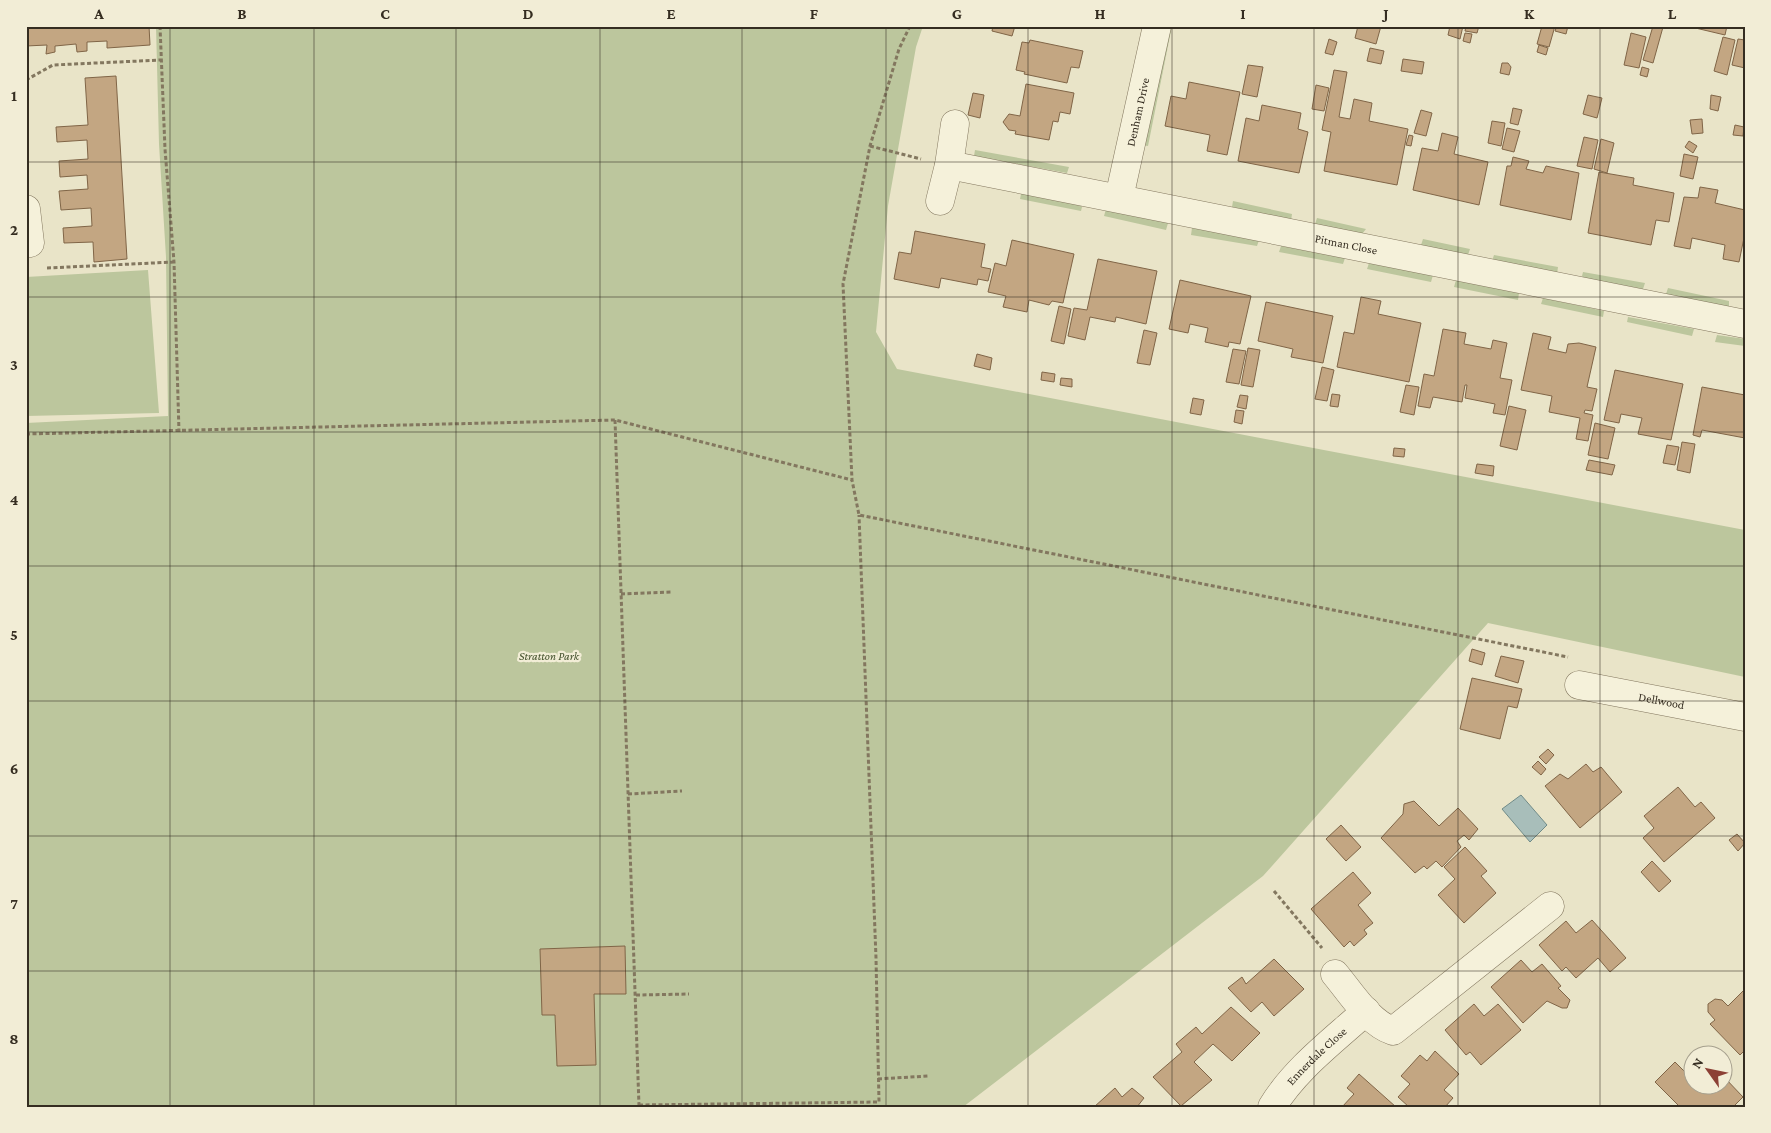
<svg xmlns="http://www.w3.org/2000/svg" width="1771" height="1133" font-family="'Crimson Pro',serif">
	<rect width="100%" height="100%" fill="#e9e4c8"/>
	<!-- green -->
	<path fill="#bcc69d" d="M156 26H923L916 47 888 206 876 332 897 369 1745 530V677L1488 623 1263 876 963 1107H26V423L168 416 166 257 159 144Z
		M1166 26H1172L1148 146 1142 145Z
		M975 150 1069 167 1067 173 974 156Z
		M1024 193 1079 203 1082 207 1081 211 1020 199 1021 194Z
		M1233 201 1292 214 1291 221 1232 207Z
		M1106 209 1168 223 1166 230 1104 216Z
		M1317 218 1366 229 1362 234 1315 224Z
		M1192 228 1259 240 1257 246 1191 235Z
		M1423 239 1470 249 1468 255 1421 245Z
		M1281 246 1345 258 1343 264 1279 252Z
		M1494 255 1558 267 1557 274 1492 261Z
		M1369 263 1433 275 1431 282 1367 269Z
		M148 270 159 413 26 416V277Z
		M1583 272 1645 283 1643 289 1584 278 1582 276Z
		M1456 280 1519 293 1518 300 1454 287Z
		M1668 288 1729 301V306L1725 307 1666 294Z
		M1543 298 1604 311 1603 317 1541 304Z
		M1628 317 1694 329 1692 336 1627 322Z
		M1717 335 1745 339V346L1715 342Z"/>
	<!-- water -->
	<path fill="#a8beba" stroke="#708b88" d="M1521 795 1547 825 1530 842 1502 809Z"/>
	<!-- building -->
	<path fill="#c3a682" stroke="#806547" d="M26 26H149L150 45 107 48V41L87 42V51L77 52 76 44 55 46V52L46 54 47 45 26 46Z
		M993 26H1015L1012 36 992 31Z
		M1358 26H1381L1376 44 1355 38Z
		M1450 26H1463L1460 39 1448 35Z
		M1466 26H1479L1477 33 1465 31Z
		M1542 26H1555L1549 47 1537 44Z
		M1557 26H1568L1566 34 1555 31Z
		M1653 26 1663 27 1653 63 1643 60Z
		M1687 26H1727L1725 35Z
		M1465 33 1472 34 1470 43 1463 41Z
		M1631 33 1646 37 1639 68 1624 65Z
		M1723 37 1735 40 1727 75 1714 71Z
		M1329 39 1337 42 1333 55 1325 53Z
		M1738 39 1745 40V68L1732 65Z
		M1030 40 1083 51 1079 68 1071 67 1067 83 1024 74 1025 72 1016 70 1022 42 1029 43Z
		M1539 45 1548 48 1546 55 1537 52Z
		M1370 48 1384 51 1381 64 1367 61Z
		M1403 59 1424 62 1422 74 1401 71Z
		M1502 63H1508L1511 67 1509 75 1500 73Z
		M1248 65 1263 67 1257 97 1242 94Z
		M1642 67 1649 69 1647 77 1640 75Z
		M1334 70 1347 72 1339 117 1350 119 1354 99 1372 103 1369 121 1408 129 1397 185 1324 171 1331 132 1322 130Z
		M116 76 127 259 94 262 93 242 64 243 63 228 92 226 91 208 61 210 59 191 88 189 87 175 60 177 59 161 88 159 87 140 57 142 56 127 88 125 85 78Z
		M1189 82 1240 92 1227 155 1207 151 1210 135 1165 126 1171 96 1186 99Z
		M1026 84 1074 93 1070 114 1060 112 1058 122 1053 121 1049 140 1015 134 1016 131 1009 130 1003 122 1009 114 1020 116Z
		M1316 85 1329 88 1324 111 1312 109Z
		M973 93 984 95 980 118 968 115Z
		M1588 95 1602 98 1597 118 1583 114Z
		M1711 95 1721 97 1718 111 1710 109Z
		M1262 105 1301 113 1298 129 1308 132 1299 173 1238 161 1246 118 1259 121Z
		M1513 108 1522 110 1518 125 1510 123Z
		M1421 110 1432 113 1426 136 1414 133Z
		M1702 119 1703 133 1692 134 1690 120Z
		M1492 121 1505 123 1501 146 1488 143Z
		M1735 125 1744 127 1743 136 1733 135Z
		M1507 128 1520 131 1514 152 1502 149Z
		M1442 133 1458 137 1454 154 1488 162 1479 205 1413 190 1422 148 1438 151Z
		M1409 135 1413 136 1411 146 1406 145Z
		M1584 137 1598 140 1592 169 1577 166Z
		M1601 139 1614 143 1607 173 1594 169Z
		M1689 141 1697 146 1693 153 1685 147Z
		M1684 154 1698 157 1693 179 1680 176Z
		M1513 157 1529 161 1526 169 1543 173 1546 166 1579 173 1571 220 1500 205 1507 166H1511Z
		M1599 172 1634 178 1633 185 1674 193 1669 222 1656 220 1651 245 1588 233Z
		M1700 187 1718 190 1715 203 1745 210V233L1739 262 1723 259 1725 245 1692 238 1690 249 1674 246 1684 197 1698 198Z
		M915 231 985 244 981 267 991 269 988 281 978 279 977 285 941 278 939 288 894 279 899 252 911 254Z
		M1012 240 1074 254 1063 303 1052 301 1049 305 1029 300 1027 312 1003 307 1006 296 988 292 995 263 1006 266Z
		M1098 259 1157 271 1146 324 1116 317 1115 322 1090 317 1085 340 1068 336 1074 308 1087 310Z
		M1180 280 1251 296 1240 344 1229 342 1228 347 1205 342 1208 328 1190 324 1188 333 1169 329Z
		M1361 297 1381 301 1378 314 1421 323 1409 382 1337 367 1344 332 1354 334Z
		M1266 302 1333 316 1323 363 1291 357 1293 349 1258 341Z
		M1059 306 1071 309 1064 344 1051 341Z
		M1443 329 1466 333 1464 344 1491 349 1493 340 1507 343 1500 378 1512 380 1505 415 1493 413 1495 404 1465 398 1467 385H1465L1462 402 1433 397 1430 408 1418 406 1424 374 1434 376Z
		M1144 330 1157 333 1150 365 1137 363Z
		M1533 333 1551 337 1548 349 1566 353 1568 344 1579 343 1596 347 1587 387 1597 389 1592 411 1585 410 1584 413 1593 415 1588 441 1576 439 1580 418 1549 412 1552 396 1521 390Z
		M1248 348 1260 350 1253 387 1241 385Z
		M1233 349 1246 351 1239 384 1226 382Z
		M977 354 992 358 990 370 974 366Z
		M1322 367 1334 370 1327 401 1315 399Z
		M1615 370 1683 384 1671 440 1638 434 1642 418 1621 414 1619 423 1604 420Z
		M1042 372 1055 374 1054 382 1041 380Z
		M1061 378 1072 379V387L1060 385Z
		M1406 385 1419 387 1414 415 1400 412Z
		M1702 387 1745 395V438L1702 430 1700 437 1693 435Z
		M1332 394 1340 395 1338 407 1330 406Z
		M1240 395 1248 396 1246 409 1237 407Z
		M1193 398 1204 400 1201 415 1190 413Z
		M1509 406 1526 410 1517 450 1500 446Z
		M1236 410 1244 411 1242 424 1234 422Z
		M1595 423 1615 428 1608 459 1588 455Z
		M1682 442 1695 444 1690 473 1677 470Z
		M1667 445 1679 447 1675 465 1663 463Z
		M1394 448 1405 449 1404 457 1393 456Z
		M1589 460 1615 465 1612 475 1586 470Z
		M1477 464 1494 466 1493 476 1475 473Z
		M1472 649 1485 653 1482 665 1469 661Z
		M1501 656 1524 661 1518 683 1495 676Z
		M1472 678 1522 689 1517 708 1508 706 1500 739 1460 729Z
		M1548 749 1554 755 1546 764 1539 757Z
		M1538 761 1546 769 1541 775 1532 767Z
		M1586 764 1593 772 1601 767 1622 792 1580 828 1545 786 1560 774 1568 779Z
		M1678 787 1695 807 1701 802 1715 818 1664 862 1643 838 1654 828 1644 816Z
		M1414 801 1439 826 1458 808 1478 829 1469 840 1464 835 1457 841 1461 847 1442 867 1436 861 1427 869 1424 866 1415 873 1381 838 1403 814 1404 804Z
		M1341 825 1361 847 1346 861 1326 839Z
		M1737 834 1745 843 1738 851 1729 840Z
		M1465 847 1487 871 1481 876 1496 893 1464 923 1438 895 1455 879 1444 867Z
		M1652 861 1671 881 1659 892 1641 872Z
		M1353 872 1371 893 1358 905 1373 923 1364 930 1367 934 1354 946 1350 941 1344 947 1311 909Z
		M1592 920 1626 958 1610 972 1598 958 1576 978 1566 967 1562 971 1539 945 1566 921 1576 933Z
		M625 946 626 994H594L596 1065 557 1066 555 1015H542L540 949Z
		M1274 959 1304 989 1274 1016 1262 1002 1251 1012 1228 988 1242 977 1246 984Z
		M1521 960 1532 972 1542 964 1561 986 1558 988 1570 1000 1567 1008H1562L1547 1001 1523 1023 1491 987Z
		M1744 990 1745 1050 1740 1055 1710 1024 1715 1020 1708 1012V1004L1715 999 1722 1000 1728 1006Z
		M1474 1004 1484 1016 1498 1004 1521 1030 1481 1065 1470 1052 1466 1055 1445 1030Z
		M1231 1007 1260 1033 1232 1061 1213 1044 1194 1062 1212 1080 1181 1106 1153 1077 1182 1052 1176 1044 1196 1027 1202 1034Z
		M1435 1051 1459 1074 1444 1090 1453 1098 1445 1107H1409L1398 1097 1410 1084 1401 1076 1420 1055 1427 1061Z
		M1675 1062 1694 1081V1086H1724V1077L1743 1097 1733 1107H1677L1678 1105 1655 1082Z
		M1359 1074 1396 1107H1342L1354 1094 1347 1088Z
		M1115 1088 1122 1097 1132 1088 1144 1098 1137 1107H1094Z"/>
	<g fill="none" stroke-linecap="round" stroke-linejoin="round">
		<defs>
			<g id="minor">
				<path id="s1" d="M949 165 1745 324"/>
				<path id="s2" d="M1119 198 1157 26"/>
				<path d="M940 201 949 165 955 124"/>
				<path d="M26 209 30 243H26"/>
				<path id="s3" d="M1579 685 1745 717"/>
				<path d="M1335 974C1351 993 1369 1023 1393 1031L1550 906"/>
				<path id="s4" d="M1272 1107C1295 1069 1333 1041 1366 1011"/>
			</g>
		</defs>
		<!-- minor casing -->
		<use href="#minor" stroke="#83775f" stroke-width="29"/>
		<!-- path -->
		<path stroke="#83775f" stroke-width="3" stroke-dasharray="4 2.5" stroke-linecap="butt" d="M160 26 165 149 174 262 179 432
			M910 26 899 49 870 146 843 284 852 480 859 515 1568 657
			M26 80 53 65 161 60
			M870 146 921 159
			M47 268 174 262
			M615 420 639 1106
			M26 434 615 420 852 480
			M621 594 672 592
			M628 794 682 791
			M1274 891 1322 948
			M636 995 689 994
			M878 1079 928 1076
			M639 1105 879 1102 876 958 859 515"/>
		<!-- minor -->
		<use href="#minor" stroke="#f5f1da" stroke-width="28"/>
	</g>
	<!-- grid -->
	<path fill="none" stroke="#352d21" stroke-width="1" stroke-opacity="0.55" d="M170 26V1107M314 26V1107M456 26V1107M600 26V1107M742 26V1107M886 26V1107M1028 26V1107M1172 26V1107M1314 26V1107M1458 26V1107M1600 26V1107M26 162H1745M26 297H1745M26 432H1745M26 566H1745M26 701H1745M26 836H1745M26 971H1745"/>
	<g text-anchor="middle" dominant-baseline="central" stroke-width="4.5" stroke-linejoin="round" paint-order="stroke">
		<!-- street labels -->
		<g font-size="12" fill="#352d21" stroke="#f2edd6">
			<text stroke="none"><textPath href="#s2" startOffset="88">Denham Drive</textPath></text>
			<text stroke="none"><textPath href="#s1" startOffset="405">Pitman Close</textPath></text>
			<text stroke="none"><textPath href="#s3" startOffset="84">Dellwood</textPath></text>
			<text stroke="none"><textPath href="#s4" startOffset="68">Ennerdale Close</textPath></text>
		</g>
		<!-- park labels -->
		<g font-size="12" font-style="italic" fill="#414f2a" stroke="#f2edd6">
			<text x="549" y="656">Stratton Park</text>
		</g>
	</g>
	<!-- border -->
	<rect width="1771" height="1133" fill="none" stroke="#f2edd6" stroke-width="55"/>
	<!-- north arrow -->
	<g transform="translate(1708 1070) rotate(303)"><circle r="24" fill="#f2edd6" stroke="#a6a08e"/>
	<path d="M0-4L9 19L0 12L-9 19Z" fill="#8c4035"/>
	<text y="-8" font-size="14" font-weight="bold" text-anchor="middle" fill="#352d21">N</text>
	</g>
	<rect x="28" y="28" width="1716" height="1078" fill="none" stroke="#352d21" stroke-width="2"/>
	<g font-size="16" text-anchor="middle" font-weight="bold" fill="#352d21">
		<text x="99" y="19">A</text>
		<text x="242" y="19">B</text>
		<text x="385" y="19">C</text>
		<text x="528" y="19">D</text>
		<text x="671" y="19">E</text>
		<text x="814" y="19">F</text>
		<text x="957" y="19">G</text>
		<text x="1100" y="19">H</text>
		<text x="1243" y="19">I</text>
		<text x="1386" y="19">J</text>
		<text x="1529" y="19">K</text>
		<text x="1672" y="19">L</text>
		<text x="14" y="101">1</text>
		<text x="14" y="235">2</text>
		<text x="14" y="370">3</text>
		<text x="14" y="505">4</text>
		<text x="14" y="640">5</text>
		<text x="14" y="774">6</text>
		<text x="14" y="909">7</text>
		<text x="14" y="1044">8</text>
	</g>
</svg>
